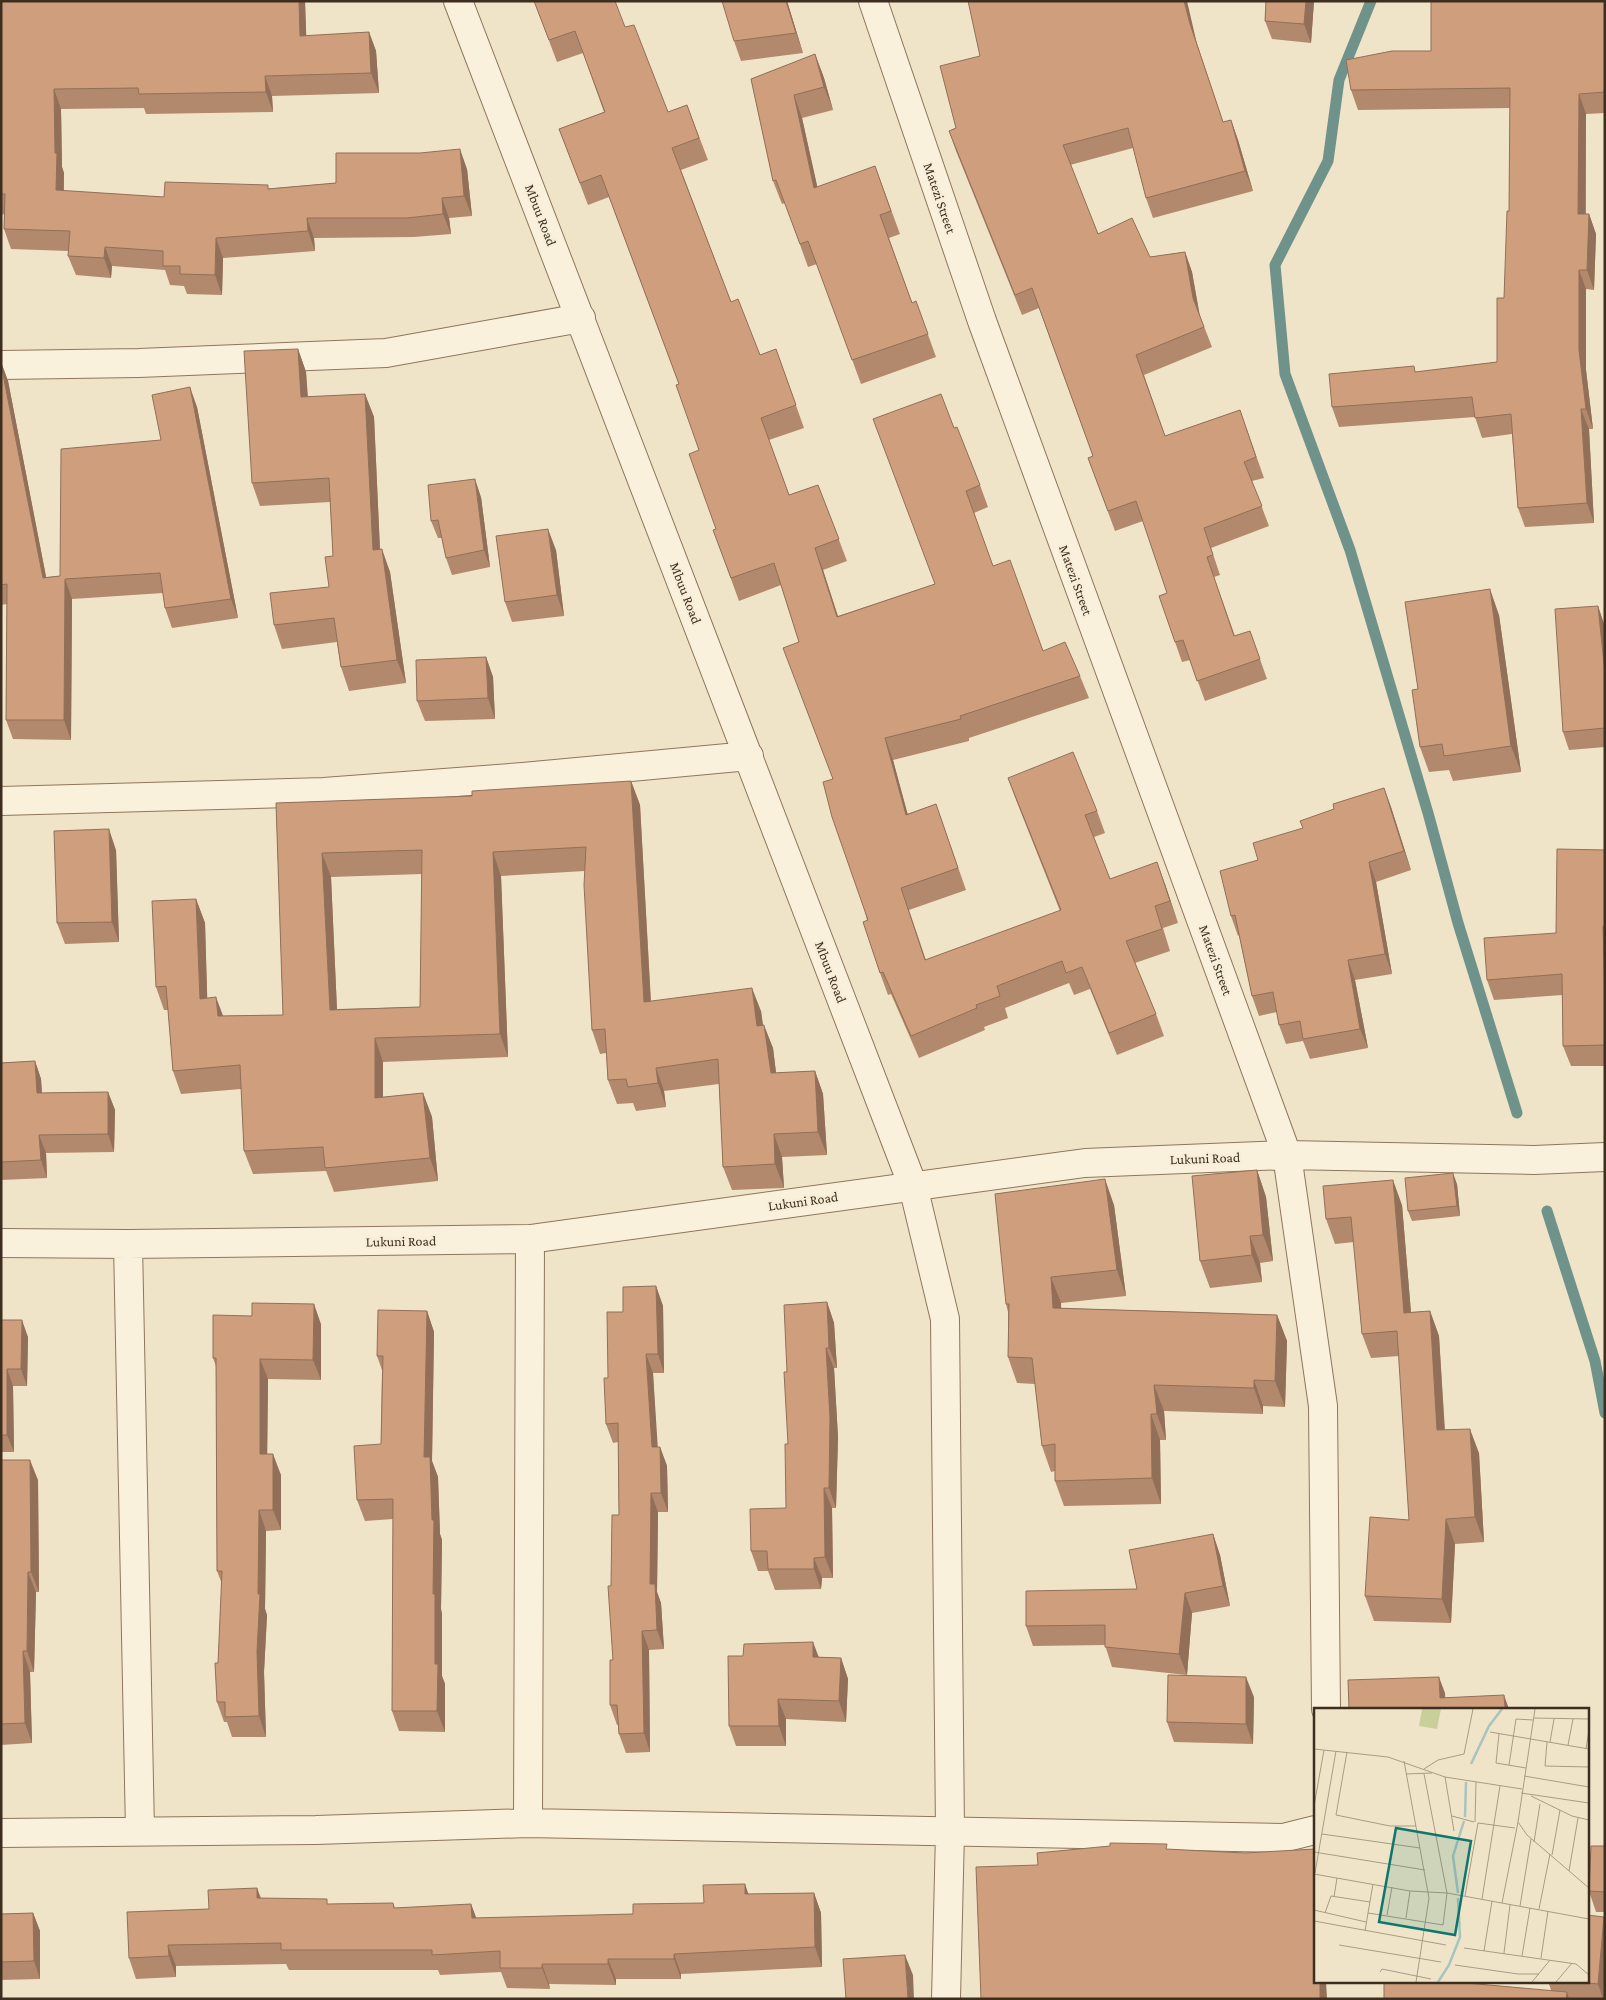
<svg xmlns="http://www.w3.org/2000/svg" width="1606" height="2000" font-family="'Crimson Pro',serif">
	<rect width="100%" height="100%" fill="#f0e4c8"/>
	<g fill="none" stroke-linecap="round" stroke-linejoin="round">
		<!-- stream -->
		<path stroke="#6f938a" stroke-width="11" d="M1371 1 1339 80 1328 161 1275 265 1285 374 1350 550 1428 813 1458 923 1517 1113
			M1547 1211 1595 1361 1605 1413"/>
		<defs>
			<path id="street" d="M458 1 913 1186 945 1319 950 1832 946 1999
				M873 1 982 321 1287 1155 1323 1406 1326 1709
				M1 365 139 363 386 353 581 318
				M1 801 324 792 523 777 749 756
				M1 1243 128 1244 530 1239 1085 1163 1287 1155 1534 1160 1605 1157
				M128 1244 140 1831
				M528 1823 530 1239
				M1 1833 316 1830 528 1823 1283 1838 1315 1830"/>
		</defs>
		<!-- street casing -->
		<use href="#street" stroke="#8d765c" stroke-width="30"/>
		<!-- street -->
		<use href="#street" stroke="#faf1dc" stroke-width="28"/>
	</g>
	<!-- wall -->
	<path fill="#b2896c" fill-rule="evenodd" d="M1 1H305L306 36 369 32 376 51 379 93 272 96 273 112 146 114 144 108 61 109 62 167 64 173V191L164 197 336 183 467 169 472 216 449 218 451 234 414 237 314 238 315 251 223 258 222 295 187 294 184 286 170 285 165 270 112 266 111 278 76 275 68 256 69 251 11 249 4 229V214L1 215Z
		M534 1 625 27 668 112 687 105 708 160 681 170 731 302 760 355 776 349 804 428 769 440 789 495 818 485 847 561 823 570 838 616 935 584 954 428 980 485 988 507 974 513 993 566 1043 651 1080 676 1089 698 969 738V741L893 760 907 814 936 804 966 890 909 910 926 960 1060 911 1016 800 1008 778 1097 811 1105 833 1094 837 1110 879 1165 884 1178 923 1163 928 1170 951 1135 963 1156 1014 1164 1036 1117 1055 1090 989 1074 995 1069 983 1005 1008 1008 1018 984 1027 985 1030 919 1058 891 994 888 995 880 973 799 642 781 585 739 601 713 530 716 529 699 450 679 384 609 197 588 205 559 129 604 112 583 53 557 62Z
		M787 1 803 53 741 61 734 41Z
		M1266 1H1314L1311 43 1272 39 1265 21Z
		M1605 1V113L1586 114V214H1589L1596 234 1594 290 1586 289V370L1593 429H1589L1594 523 1525 527 1518 508 1512 434 1482 438 1475 417 1339 427 1332 407 1416 372 1497 362 1504 298 1509 211 1510 108 1358 110 1351 90 1431 51Z
		M1197 44 1223 122 1231 120 1238 140 1253 191 1153 218 1146 198 1133 148 1070 165 1098 234 1150 257 1185 252 1192 272 1200 316 1212 347 1144 375 1165 436 1240 410 1264 478 1252 481 1269 526 1211 548 1220 575 1214 577 1235 636 1250 631 1267 679 1205 701 1190 660 1182 662 1159 596 1167 593 1143 521 1115 531 1088 458 1093 456 1039 308 1022 315 956 151 949 131 956 128 980 56Z
		M815 54 824 78 833 110 802 118 817 187 875 166 900 234 889 238 912 303 916 301 936 357 861 384 817 264 808 267 785 203 782 204 773 181 751 79Z
		M298 349 306 372 308 397 365 394 374 417 380 549 390 572 406 683 349 691 341 667 337 642 282 649 274 625 329 587 333 556 330 502 260 506 252 483Z
		M1 362 8 381 46 577 60 576 161 440 197 407 238 618 172 628 165 608 163 593 72 599 71 740 13 739 6 720 7 604 1 605Z
		M481 497 490 567 452 575 446 558 442 538H438L431 521Z
		M556 550 564 616 512 622 505 602Z
		M1598 606 1604 624 1605 628V747L1569 750 1563 732Z
		M1499 615 1521 772 1453 781 1449 770 1429 772 1420 747 1418 689Z
		M486 657 493 677 495 719 425 721 417 701Z
		M631 781 640 805 651 1001 761 1011 763 1025 773 1048 776 1073 815 1071 823 1094 827 1155 782 1157 784 1188 732 1190 723 1167 719 1084 664 1091 666 1107 636 1111 633 1103 617 1104 608 1080 606 1053 600 1054 592 1030 585 871 501 876 508 1057 383 1062V1097L423 1093 432 1117 438 1181 334 1192 326 1171 253 1174 244 1151 241 1089 181 1094 173 1071 168 1010H164L156 987 196 899 205 923 207 998 223 1016 283 1015 276 803 472 796ZM422 874 420 1007 337 1009 331 877Z
		M1384 788 1391 807 1411 870 1376 882 1392 974 1355 980 1368 1048 1310 1059 1303 1041 1286 1044 1279 1025 1277 1012 1259 1016 1252 996 1239 935 1238 936 1231 916 1258 860 1303 828 1334 809Z
		M116 850 119 942 65 944 57 923Z
		M1605 850V1066H1571L1563 1046 1562 995 1494 1000 1487 980 1556 933Z
		M35 1061 41 1079 42 1093 108 1092 115 1110 114 1152 46 1153 47 1178 1 1180V1063Z
		M1257 1170 1266 1197 1273 1261 1260 1263 1262 1282 1210 1288 1200 1261Z
		M1457 1184 1460 1216 1412 1221 1408 1211Z
		M1114 1205 1126 1296 1061 1303V1308L1277 1315 1287 1341 1285 1407 1263 1406V1414L1164 1411 1166 1440H1160L1161 1504 1064 1506 1055 1481V1471L1051 1472 1042 1446 1035 1384 1017 1383 1008 1357V1312L1006 1304Z
		M1402 1205 1411 1312 1430 1311 1439 1336 1445 1430 1479 1453 1484 1542 1455 1544 1451 1623 1374 1621 1365 1596 1409 1520 1399 1356 1371 1358 1362 1334 1354 1242 1335 1244 1326 1219Z
		M656 1286 663 1306 664 1373H653L657 1447H660L667 1466 668 1512H658L657 1592 661 1603 664 1649 649 1650 650 1752 626 1753 619 1734 618 1725H617L610 1705 613 1660 611 1586 619 1515 618 1442 613 1443 606 1424 608 1378Z
		M827 1302 834 1323 837 1368H834L838 1437 836 1508H832L833 1578H822L821 1589 775 1590 768 1571H758L751 1551 786 1508 788 1444 787 1372Z
		M427 1311 434 1332 432 1461 438 1477 440 1534 442 1540 441 1609 442 1614V1676L445 1684V1732L399 1731 392 1711 393 1519 365 1521 357 1500 381 1444 382 1370 377 1356Z
		M1 1320 28 1337 27 1386H13L14 1452H1Z
		M321 1324V1380L268 1379 267 1454 281 1475V1530L266 1531 265 1609 267 1615 264 1672 266 1737H232L227 1722H224L217 1702 222 1584 217 1571 216 1366 213 1358Z
		M1 1460 38 1480 39 1592H36L34 1672H30L32 1743 1 1745Z
		M1213 1534 1220 1555 1230 1606 1192 1613 1187 1675 1112 1667 1105 1645 1033 1646 1026 1626 1137 1589Z
		M819 1657 841 1658 848 1679 846 1722 786 1719V1746H736L729 1726Z
		M1254 1697 1253 1744 1174 1742 1167 1722Z
		M1605 1846V1912H1596L1589 1891Z
		M257 1888 261 1898 329 1904 393 1903 395 1908 471 1904 476 1918 633 1914 704 1903 749 1894 814 1893 821 1913 822 1967 681 1974V1979H616V1985L549 1984 550 1989 507 1988 501 1972 440 1975 438 1970H289L286 1964 176 1966V1977L136 1979 129 1958 209 1909Z
		M33 1913 40 1931V1979L1 1980V1914Z
		M1605 1918V1999H1384L1551 1990 1548 1981H1587Z"/>
	<!-- shaded-wall -->
	<path fill="#916f58" d="M299 1H305L307 56 300 36Z
		M786 1H787L803 53 796 33Z
		M1184 1H1187L1197 44 1230 142 1190 24Z
		M1306 1H1314L1311 43 1304 24Z
		M369 32 376 51 379 93 371 73Z
		M815 54 824 78 833 110 824 87Z
		M265 76 272 96 273 112 266 92Z
		M54 89 61 109 62 167 64 173 63 210 56 190Z
		M1579 94 1586 114 1585 234 1578 214Z
		M794 95 802 118 823 212 814 188Z
		M1231 120 1238 140 1253 191 1245 171Z
		M460 149 467 169 472 216 464 196Z
		M442 198 449 218 451 234 443 214Z
		M1589 214 1596 234 1594 290 1587 270Z
		M307 218 314 238 315 251 308 231Z
		M216 238 223 258 222 295 215 275Z
		M105 247 112 266 111 278 104 258Z
		M1185 252 1192 272 1200 318 1193 298Z
		M1579 270 1586 289V370L1593 429 1586 409 1579 350Z
		M298 349 306 372 309 420 301 397Z
		M1 362 8 381 50 597 43 578Z
		M190 387 197 407 238 618 231 599Z
		M365 394 374 417 381 573 373 550Z
		M1581 409 1589 429 1594 523 1587 503Z
		M475 479 481 497 490 567 484 550Z
		M548 529 556 550 564 616 557 595Z
		M815 548 823 570 845 639 837 617Z
		M382 549 390 572 406 683 397 660Z
		M65 579 72 599 71 740 64 720Z
		M1490 589 1499 615 1521 772 1511 746Z
		M1598 606 1604 624 1605 628V673Z
		M486 657 493 677 495 719 488 698Z
		M885 738 893 760 914 837 906 815Z
		M631 781 640 805 652 1025 644 1002Z
		M1384 788 1391 807 1411 870 1404 851Z
		M109 829 116 850 119 942 112 922Z
		M493 852 501 876 508 1057 500 1034Z
		M322 853 331 877 338 1033 330 1010Z
		M1157 862 1165 884 1178 923 1170 901Z
		M1369 862 1376 882 1392 974 1385 954Z
		M196 899 205 923 208 1022 200 999Z
		M1603 926 1605 930V998Z
		M1348 960 1355 980 1368 1048 1360 1029Z
		M752 988 761 1011 766 1049 757 1026Z
		M216 997 225 1021 218 1016Z
		M764 1025 773 1048 779 1097 771 1073Z
		M375 1038 383 1062V1122L375 1098Z
		M35 1061 41 1079 43 1111 37 1093Z
		M656 1068 664 1091 666 1107 658 1083Z
		M815 1071 823 1094 827 1155 818 1132Z
		M108 1092 115 1110 114 1152 108 1134Z
		M423 1093 432 1117 438 1181 430 1158Z
		M774 1134 782 1157 784 1188 775 1164Z
		M39 1135 46 1153 47 1178 41 1160Z
		M1257 1170 1266 1197 1273 1261 1263 1235Z
		M1453 1173 1457 1184 1460 1216 1457 1206Z
		M1105 1179 1114 1205 1126 1296 1117 1270Z
		M1393 1180 1402 1205 1413 1337 1404 1313Z
		M1250 1236 1260 1263 1262 1282 1252 1255Z
		M1051 1277 1061 1303 1062 1334 1053 1308Z
		M656 1286 663 1306 664 1373 658 1354Z
		M827 1302 834 1323 837 1368 829 1348Z
		M314 1304 321 1324V1380L313 1360Z
		M427 1311 434 1332 432 1461 438 1477 440 1534 442 1540 441 1609 442 1614V1676L445 1684V1732L437 1711 435 1664 432 1520 424 1457Z
		M1430 1311 1439 1336 1446 1455 1437 1430Z
		M1277 1315 1287 1341 1285 1407 1275 1381Z
		M22 1320 28 1337 27 1386 21 1369Z
		M826 1348 834 1368 838 1437 836 1508 829 1488Z
		M646 1354 653 1373 659 1466 652 1447Z
		M260 1359 268 1379 267 1475 260 1454Z
		M7 1369 13 1386 14 1452 7 1435Z
		M1254 1380 1263 1406V1414L1254 1388Z
		M1154 1385 1164 1411 1166 1440 1157 1414Z
		M1151 1414 1160 1440 1161 1504 1152 1478Z
		M1470 1429 1479 1453 1484 1542 1475 1517Z
		M660 1447 667 1466 668 1512 661 1493Z
		M273 1454 281 1475V1530L273 1510Z
		M30 1460 38 1480 39 1592 31 1572Z
		M824 1488 832 1508 833 1578 825 1557Z
		M651 1493 658 1512 657 1592 661 1603 664 1649 657 1630 650 1584Z
		M259 1510 266 1531 265 1609 267 1615 264 1672 266 1737 259 1716 257 1652Z
		M1446 1519 1455 1544 1451 1623 1442 1599Z
		M1213 1534 1220 1555 1230 1606 1223 1586Z
		M814 1558 822 1578 821 1589 814 1569Z
		M28 1572 36 1592 34 1672 27 1651Z
		M1185 1593 1192 1613 1187 1675 1179 1654Z
		M642 1631 649 1650 650 1752 644 1733Z
		M813 1642 821 1663 813 1657Z
		M23 1651 30 1672 32 1743 25 1723Z
		M841 1658 848 1679 846 1722 839 1701Z
		M1246 1677 1254 1697 1253 1744 1246 1724Z
		M1439 1677 1445 1693 1446 1709 1440 1698Z
		M1504 1695 1509 1709H1505Z
		M778 1699 786 1719V1746L779 1726Z
		M745 1884 752 1904 745 1894Z
		M257 1888 264 1909 257 1898Z
		M814 1893 821 1913 822 1967 815 1947Z
		M471 1904 479 1925 472 1918Z
		M33 1913 40 1931V1979L34 1961Z
		M1604 1917 1605 1999H1603L1598 1984Z
		M168 1945 176 1966V1977L169 1956Z
		M674 1954 681 1974V1979L674 1959Z
		M905 1955 913 1975 914 1999H908Z
		M608 1959 616 1979V1985L608 1964Z
		M542 1964 549 1984 550 1989 542 1968Z
		M1320 1981H1326L1327 1999H1320Z
		M1567 1992 1569 1999H1566Z"/>
	<!-- building -->
	<path fill="#cf9f7d" stroke="#916f58" fill-rule="evenodd" d="M1 1H299L300 36 369 32 371 73 265 76 266 92 139 94 138 88 54 89 55 153H57L56 190 164 197 165 182 268 185V189L336 183V153H420L460 149 464 196 442 198 443 214 407 218H307L308 231 216 238 215 275 180 274V266H163V251L105 247 104 258 68 256 70 231 4 229 5 194H1Z
		M534 1H615L625 27 634 25 668 112 687 105 699 138 672 148 731 302 738 299 760 355 776 349 796 405 761 418 789 495 818 485 839 539 815 548 837 617 935 584 873 419 941 394 954 428 957 427 980 485 966 491 993 566 1010 560 1043 651 1065 642 1080 676 960 716 961 719 885 738 906 815 936 804 958 868 901 888 925 960 1061 910 1008 778 1073 752 1097 811 1085 815 1110 879 1157 862 1170 901 1155 906 1162 929 1126 941 1156 1014 1109 1033 1082 967 1066 973 1062 961 997 986 1000 996 976 1005 977 1008 911 1036 883 972 880 973 863 922 868 920 832 817 823 782 833 779 783 648 799 642 774 563 731 578 713 530 716 529 689 454 699 450 676 385 679 384 601 175 580 183 559 129 605 112 575 31 549 40Z
		M722 1H786L796 33 734 41Z
		M968 1H1184L1190 24 1223 122 1231 120 1245 171 1146 198 1128 128 1063 145 1098 234 1132 218 1150 257 1185 252 1193 298 1204 327 1136 355 1165 436 1240 410 1256 457 1244 462 1262 506 1204 528 1213 555 1207 557 1234 636 1250 631 1260 659 1197 681 1183 640 1175 642 1159 596 1167 593 1136 501 1108 511 1088 458 1093 456 1032 288 1015 295 949 131 956 128 940 66 980 56Z
		M1266 1H1306L1304 24 1265 21Z
		M1431 1H1605V92L1579 94 1578 214H1589L1587 270H1579V350L1586 409H1581L1587 503 1518 508 1511 414 1475 418 1472 397 1332 407 1329 374 1414 366 1415 372 1497 362V298H1504L1507 211H1509L1510 88 1351 90 1346 60 1392 51H1431Z
		M815 54 824 87 794 95 814 188 875 166 891 211 880 215 912 303 916 301 928 334 852 360 808 241 800 244 776 180 773 181 751 79Z
		M298 349 301 397 365 394 373 550 382 549 397 660 341 667 334 618 274 625 270 593 329 587 325 557 333 556 329 478 252 483 244 351Z
		M1 364 43 578 60 576 61 449 161 440 152 395 190 387 231 599 165 608 160 573 65 579 64 720H6L7 584 1 585Z
		M475 479 484 550 446 558 438 520 431 521 428 485Z
		M548 529 557 595 505 602 496 536Z
		M1490 589 1511 746 1444 756 1442 744 1420 747 1412 690 1418 689 1405 602Z
		M1598 606 1605 673V728L1563 732 1555 609Z
		M486 657 488 698 417 701 416 660Z
		M631 781 644 1002 752 988 757 1026 764 1025 771 1073 815 1071 818 1132 774 1134 775 1164 723 1167 718 1059 656 1068 658 1083 628 1087 626 1079 608 1080 605 1029 592 1030 584 885 586 847 493 852 500 1034 375 1038V1098L423 1093 430 1158 325 1168 323 1147 244 1151 240 1065 173 1071 166 986 156 987 152 901 196 899 200 999 216 997 218 1016 283 1015 276 803 472 796V791ZM422 850 420 1007 330 1010 322 853Z
		M1384 788 1404 851 1369 862 1385 954 1348 960 1360 1029 1303 1039 1300 1021 1279 1025 1273 992 1252 996 1235 915 1231 916 1220 871 1258 860 1253 843 1303 828 1300 821 1334 809 1333 804Z
		M109 829 112 922 57 923 54 831Z
		M1557 849 1605 850V926H1603L1605 998V1045L1563 1046 1562 974 1487 980 1484 938 1556 933Z
		M35 1061 37 1093 108 1092V1134L39 1135 41 1160 1 1162V1063Z
		M1257 1170 1263 1235 1250 1236 1252 1255 1200 1261 1192 1176Z
		M1453 1173 1457 1206 1408 1211 1405 1178Z
		M1105 1179 1117 1270 1051 1277 1053 1308 1277 1315 1275 1381 1254 1380V1388L1154 1385 1157 1414H1151L1152 1478 1055 1481V1444L1042 1446 1032 1358 1008 1357 1009 1304H1006L995 1194Z
		M1393 1180 1404 1313 1430 1311 1437 1430 1470 1429 1475 1517 1446 1519 1442 1599 1365 1596 1370 1517 1409 1520 1397 1331 1362 1334 1351 1217 1326 1219 1323 1186Z
		M656 1286 658 1354H646L652 1447H660L661 1493H651L650 1584H655L657 1630 642 1631 644 1733 619 1734 617 1705H610V1660H613L608 1586H611L612 1515H619L618 1423 606 1424 604 1378H608L607 1312H623V1287Z
		M827 1302 829 1348H826L830 1417 829 1488H824L825 1557 814 1558V1569H768L767 1551H751L750 1509 786 1508 785 1444H788L784 1372H787L784 1305Z
		M252 1303 314 1304 313 1360 260 1359V1454H273V1510H259L258 1594H260L257 1652 259 1716 225 1717V1702H217L215 1663H218L222 1571H217L216 1358H213V1315L252 1316Z
		M378 1310 427 1311 424 1457H430L432 1520H434L433 1594H435V1664H438L437 1711H392L393 1499 357 1500 354 1446 381 1444 383 1356H377Z
		M1 1320H22L21 1369H7V1435H1Z
		M1 1460H30L31 1572H28L27 1651H23L25 1723 1 1724Z
		M1213 1534 1223 1586 1185 1593 1179 1654 1105 1647V1625L1026 1626V1591L1137 1589 1129 1550Z
		M813 1642V1657L841 1658 839 1701 778 1699 779 1726H729L728 1656H743L744 1644Z
		M1168 1675 1246 1677V1724L1167 1722Z
		M1439 1677 1440 1698 1504 1695 1505 1709H1349L1348 1680Z
		M1110 1843 1167 1844 1166 1849 1245 1853 1315 1849V1981H1320V1999H981L976 1867 1038 1865 1037 1853 1110 1846Z
		M1591 1846H1605V1892L1589 1891Z
		M745 1884V1894L814 1893 815 1947 674 1954V1959H608V1964H542V1968H500V1951L432 1955V1950H281V1943L168 1945 169 1956 129 1958 127 1912 209 1909 208 1890 257 1888V1898L327 1899V1904L393 1903 394 1908 471 1904 472 1918 633 1914V1904L704 1903 703 1885Z
		M33 1913 34 1961 1 1962V1914Z
		M1587 1915 1604 1917 1598 1984 1568 1981H1587Z
		M905 1955 908 1999H846L843 1959Z
		M1384 1981H1444L1567 1992 1566 1999H1384Z"/>
	<g text-anchor="middle" dominant-baseline="central" stroke-width="4.5" stroke-linejoin="round" paint-order="stroke">
		<!-- street labels -->
		<g font-size="14" fill="#3d2e20" stroke="#f7eed8">
			<text transform="translate(940 198) rotate(71)">Matezi Street</text>
			<text transform="translate(541 215) rotate(69)">Mbuu Road</text>
			<text transform="translate(1076 580) rotate(70)">Matezi Street</text>
			<text transform="translate(686 593) rotate(69)">Mbuu Road</text>
			<text transform="translate(1216 960) rotate(70)">Matezi Street</text>
			<text transform="translate(831 972) rotate(69)">Mbuu Road</text>
			<text transform="translate(1205 1158) rotate(-2)">Lukuni Road</text>
			<text transform="translate(803 1201) rotate(-8)">Lukuni Road</text>
			<text transform="translate(401 1241) rotate(-1)">Lukuni Road</text>
		</g>
	</g>
	<!-- overview -->
	<g transform="translate(1314 1708)">
		<rect width="275" height="275" fill="#f0e4c8"/>
		<path d="M108 1H127L123 21 105 18Z" fill="#c9cf9b"/>
		<path fill="none" stroke="#a9c4bc" stroke-width="2.5" d="M157 56 175 18 188 1M151 109 152 74M144 185 139 148 150 113M124 274 135 257 146 229 144 190"/>
		<path fill="none" stroke="#a89b85" stroke-width="1" d="M221 1 204 114 213 127 275 180M220 10 275 11M176 24 275 41M185 26 182 55 212 60M233 34 231 58 275 59M236 34 240 11M254 37 259 11M0 41 74 49 131 69 208 81M272 41 275 22M33 44 22 107 76 118H102M90 53 115 190 102 274M195 57 202 11 219 12M110 61 124 52 150 46 159 1M92 66 118 65M210 68 275 79M131 69 140 123M207 85 275 95M217 88 258 108 275 112M0 98 10 42M138 108 160 114M161 114 162 74M8 126 106 140M220 134 226 96M0 144 111 162M238 147 246 102M255 163 264 110M1 165 22 43M0 166 96 183 133 185 275 211M59 176 54 205 129 217 133 185 110 66M151 188 164 115 201 120M20 189 23 170M168 191 186 78M188 195 204 114M206 198 217 131M225 201 236 146M0 202 52 214M11 205 17 188 56 194M73 207 78 179M92 210 96 183M0 213 132 237M51 223 54 205M25 237 127 254M150 240 262 256 275 267M170 243 178 193M190 245 196 197M208 248 216 200M227 250 234 203M141 257 204 266H225M66 264 68 261 117 271M218 274 236 252M242 274 258 255"/>
		<path fill="#0f766e" fill-opacity="0.15" stroke="#0f766e" stroke-width="2.5" d="M82 120 157 133 141 227 65 214Z"/>
		<rect width="275" height="275" fill="none" stroke="#3d2e20" stroke-width="2.5"/>
	</g>
	<!-- border -->
	<rect width="1606" height="2000" fill="none" stroke="#3d2e20" stroke-width="5"/>
</svg>
